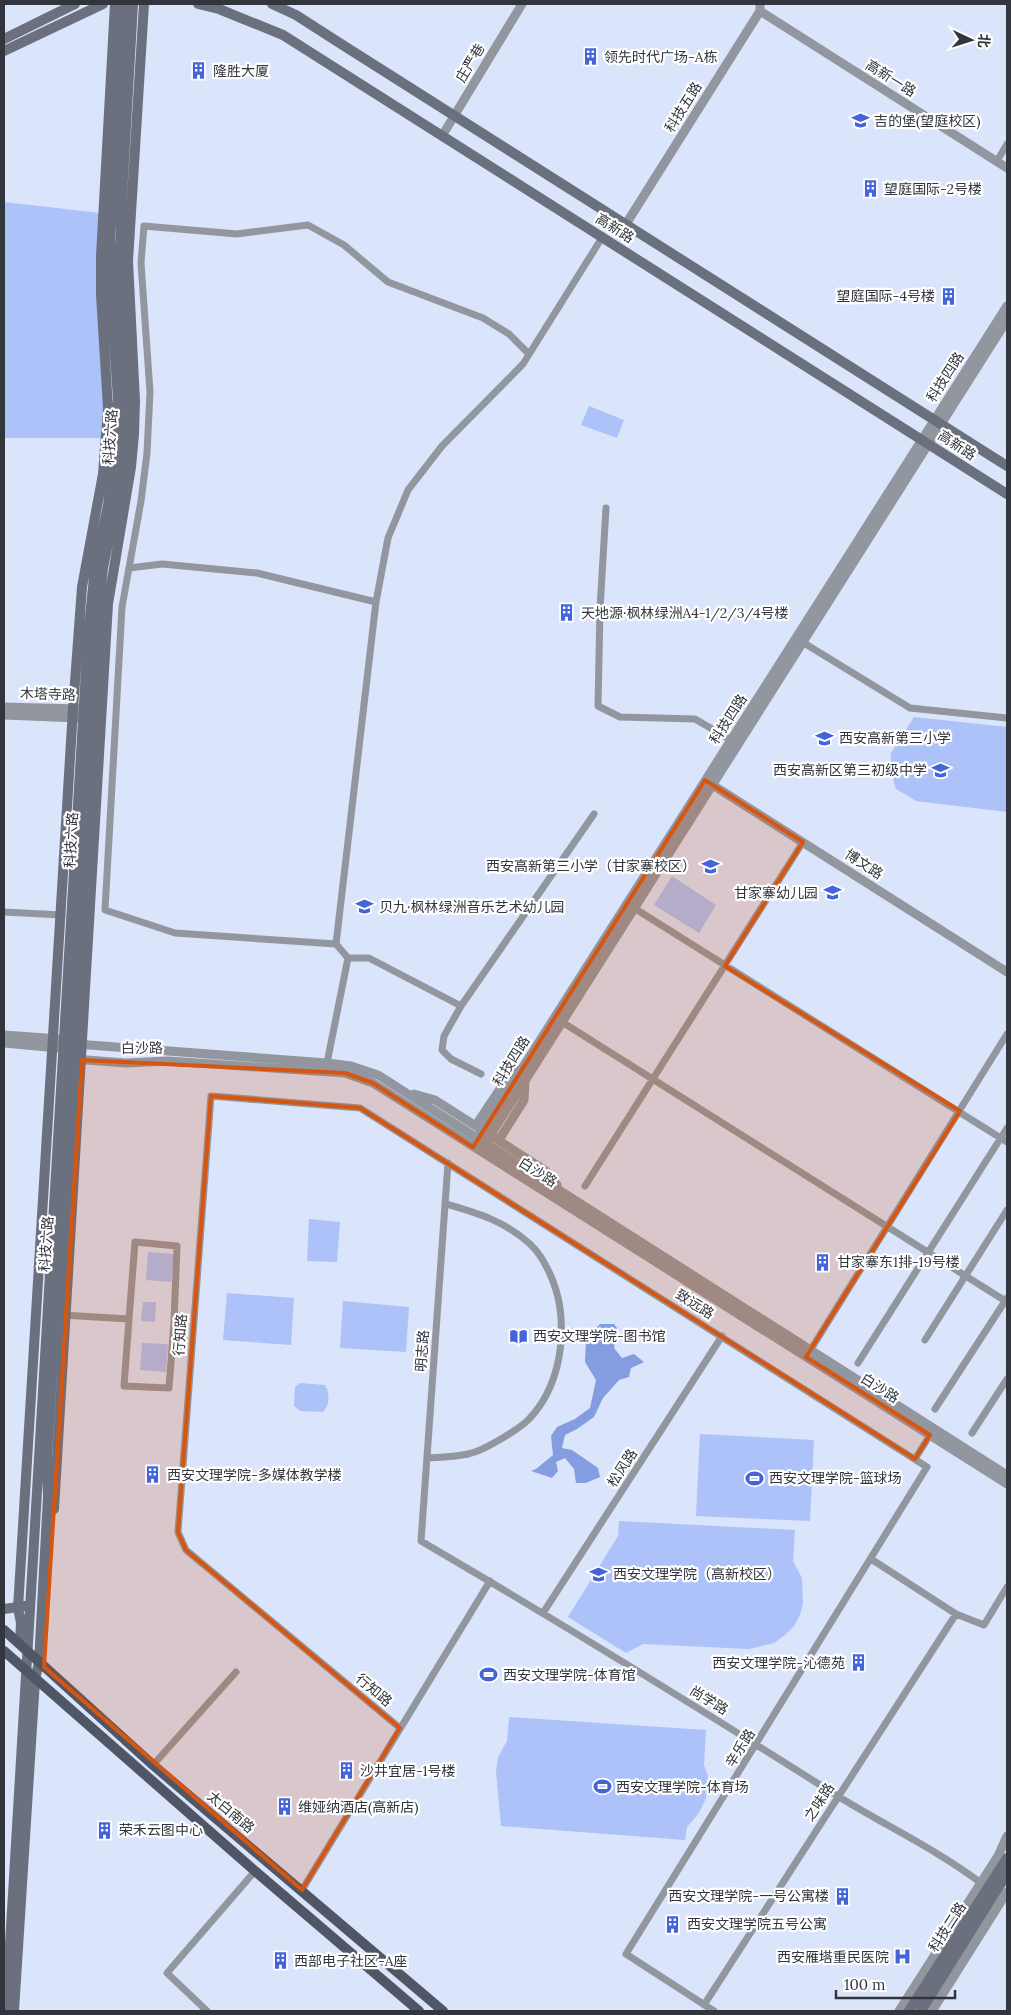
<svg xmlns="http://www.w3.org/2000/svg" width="1011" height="2015" font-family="Lora,'Noto Sans SC',serif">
	<rect width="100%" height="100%" fill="#dae4fa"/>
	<!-- green -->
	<path fill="#acc2f8" d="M4 202 100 213 104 396 101 438H4Z
		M589 406 624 420 617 438 581 425Z
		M914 717 1007 727V812L916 801 896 789 890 769 891 753Z
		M672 876 716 905 699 933 654 905Z
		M309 1219 340 1222 337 1262 307 1261Z
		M148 1252 174 1254 171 1282 146 1280Z
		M227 1293 294 1298 291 1345 223 1340Z
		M343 1301 409 1307 406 1352 340 1348Z
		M143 1302H156L155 1322 141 1321Z
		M142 1343 168 1344 166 1372 140 1370Z
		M300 1383 325 1385C330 1394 330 1404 323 1412L300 1411 294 1406 295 1387Z
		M700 1434 814 1440 810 1521 696 1516Z
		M619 1521 795 1530 793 1561 802 1578 803 1604 800 1615 794 1626 785 1635 774 1643 749 1649 643 1644 626 1653 568 1617 618 1536Z
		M509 1717 706 1730 704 1765 708 1776 706 1798 699 1813 687 1827 685 1840 501 1826 496 1772 498 1757 507 1741Z"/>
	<!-- water -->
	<path fill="#839de0" d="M600 1324H614L617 1328 614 1348 622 1358 634 1354 644 1362 631 1368 629 1377 619 1380 603 1398 594 1417 577 1429 565 1435 562 1448 572 1450 598 1468 600 1477 586 1483H576L574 1469 565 1458 556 1462 558 1471 552 1478 531 1471 536 1469 553 1455 551 1436 557 1427 575 1419 590 1408 596 1380 585 1362 586 1340Z"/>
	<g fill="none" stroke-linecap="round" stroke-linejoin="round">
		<!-- minor -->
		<path stroke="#92969f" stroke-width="7" d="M997 161 1007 144
			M606 508 600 609 598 706 620 717 695 719 731 740
			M129 568 162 564 257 573 376 602
			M799 640 910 708 1007 718
			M634 908 1007 1142
			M4 912 62 915
			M336 944 175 933 105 910 122 607 141 501 147 453 150 392 141 263 144 226 237 234 308 225 344 245 388 282 483 318 509 334 529 354
			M348 958H369L461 1006
			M562 1022 1007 1302
			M327 1063 348 958 336 944 376 602 388 538 408 490 442 446 523 364 603 236
			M481 1074 451 1059 442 1050 444 1036 461 1006 594 814
			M448 1163 421 1541C561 1623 699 1708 836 1795 884 1825 936 1849 981 1883
			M585 1186 803 842
			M62 1315 129 1319 124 1386 169 1388 174 1321 177 1246 135 1242 129 1319
			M925 1340 1007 1210
			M808 1354 1007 1034
			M858 1363 1007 1128
			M935 1409 1007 1298
			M972 1433 1007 1379
			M427 1458C441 1457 455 1457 468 1454 482 1451 494 1443 506 1436 514 1431 524 1425 530 1418 557 1389 565 1346 560 1308 557 1287 546 1259 530 1244 505 1221 477 1213 446 1204
			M915 1459 930 1435
			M871 1559 956 1614 984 1625 1007 1587
			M543 1613 722 1336
			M400 1728 186 1550 178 1532 211 1096 360 1108 927 1467 626 1954 714 2011
			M153 1765 236 1672
			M302 1890 490 1581
			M704 2005 956 1614
			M207 2011 167 1973 255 1871"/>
		<!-- tertiary -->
		<path stroke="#92969f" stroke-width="9" d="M760 11 1007 168
			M442 136 522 4
			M626 224 760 11V4
			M4 707 79 709
			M4 715 78 718
			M708 782 1007 972
			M4 1035 59 1039
			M4 1043 58 1048
			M76 1044 327 1063 351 1066 378 1075 1007 1475
			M74 1059 126 1063 168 1061 345 1073 373 1083 1007 1484
			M414 1094 435 1100 490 1135 546 1171 557 1185
			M476 1125 508 1077 519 1070
			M499 1140 524 1100 525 1082
			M476 1141 1007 306
			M483 1147 1007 320
			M899 2011 998 1856 1007 1836
			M932 2011 1007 1892"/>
		<!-- secondary -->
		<path stroke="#6b707e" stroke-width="10" d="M198 4 219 9 283 35 1007 494
			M272 4 296 15 338 42 1007 466
			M4 39 75 4
			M4 51 103 4
			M54 1509 108 604 131 467 134 434 135 401 128 261 144 4
			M4 1609 25 1606
			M20 1643 21 1623 18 1608 73 709 82 587 103 474 108 408 101 295V256L115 4
			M6 2011 88 637 95 567 108 505 114 456 118 399 110 287V234L125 4
			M14 2011 35 1680 39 1662 48 1497 47 1456 99 605 103 568 117 500 123 455 126 403 119 279 121 213 133 4
			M909 2011 1007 1858
			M921 2011 1007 1874"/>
		<!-- primary -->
		<path stroke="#505666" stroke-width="10" d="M4 1630 153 1765 443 2011
			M4 1651 255 1871 419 2011"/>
	</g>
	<!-- marked area -->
	<path fill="#d65511" fill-opacity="0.2" stroke="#d65511" stroke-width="4" stroke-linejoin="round" d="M705 780 803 842 725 966 960 1111 806 1357 930 1435 915 1459 360 1108 211 1096 178 1532 186 1550 400 1728 302 1890 44 1667 82 1060 345 1073 373 1083 473 1147Z"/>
	<!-- icons -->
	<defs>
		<symbol id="building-bare" viewBox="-9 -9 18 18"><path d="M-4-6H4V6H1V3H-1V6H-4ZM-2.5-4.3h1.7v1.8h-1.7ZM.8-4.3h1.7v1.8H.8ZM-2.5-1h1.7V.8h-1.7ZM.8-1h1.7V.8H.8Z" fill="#4465d8" stroke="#fff" stroke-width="2.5" paint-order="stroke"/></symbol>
		<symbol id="school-bare" viewBox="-9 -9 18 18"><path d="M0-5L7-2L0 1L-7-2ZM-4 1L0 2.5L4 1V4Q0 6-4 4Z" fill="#4465d8" stroke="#fff" stroke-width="2.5" paint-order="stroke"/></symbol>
		<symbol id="library-bare" viewBox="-9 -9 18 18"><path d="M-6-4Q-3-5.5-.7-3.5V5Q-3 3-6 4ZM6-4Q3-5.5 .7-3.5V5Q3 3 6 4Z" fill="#4465d8" stroke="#fff" stroke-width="2.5" paint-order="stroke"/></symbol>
		<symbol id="stadium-bare" viewBox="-9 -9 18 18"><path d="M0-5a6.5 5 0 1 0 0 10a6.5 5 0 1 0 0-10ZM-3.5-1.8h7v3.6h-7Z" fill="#4465d8" stroke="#fff" stroke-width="2.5" paint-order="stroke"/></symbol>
		<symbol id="university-bare" viewBox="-9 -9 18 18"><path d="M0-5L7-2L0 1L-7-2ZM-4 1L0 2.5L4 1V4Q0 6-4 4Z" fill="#4465d8" stroke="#fff" stroke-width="2.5" paint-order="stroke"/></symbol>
		<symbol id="hospital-bare" viewBox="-9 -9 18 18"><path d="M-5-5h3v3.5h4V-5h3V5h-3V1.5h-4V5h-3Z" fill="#4465d8" stroke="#fff" stroke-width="2.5" paint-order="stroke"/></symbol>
	</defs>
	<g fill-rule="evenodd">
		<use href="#building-bare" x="578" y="44" width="25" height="25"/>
		<use href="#building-bare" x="186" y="58" width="25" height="25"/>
		<use href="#school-bare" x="848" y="108" width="25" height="25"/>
		<use href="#building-bare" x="858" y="176" width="25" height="25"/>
		<use href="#building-bare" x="936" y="284" width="25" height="25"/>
		<use href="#building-bare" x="554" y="600" width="25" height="25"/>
		<use href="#school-bare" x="812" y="726" width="25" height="25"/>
		<use href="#school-bare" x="928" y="758" width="25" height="25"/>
		<use href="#school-bare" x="698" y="854" width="25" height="25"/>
		<use href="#school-bare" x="820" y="880" width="25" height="25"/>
		<use href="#school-bare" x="352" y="894" width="25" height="25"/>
		<use href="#building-bare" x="810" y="1250" width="25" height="25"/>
		<use href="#library-bare" x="506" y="1324" width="25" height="25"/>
		<use href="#building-bare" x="140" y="1462" width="25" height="25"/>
		<use href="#stadium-bare" x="742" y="1466" width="25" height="25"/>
		<use href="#university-bare" x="586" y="1562" width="25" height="25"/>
		<use href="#building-bare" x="846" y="1650" width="25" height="25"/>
		<use href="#stadium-bare" x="476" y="1662" width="25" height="25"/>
		<use href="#building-bare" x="334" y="1758" width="25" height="25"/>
		<use href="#stadium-bare" x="590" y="1774" width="25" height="25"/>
		<use href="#building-bare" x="272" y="1794" width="25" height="25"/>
		<use href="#building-bare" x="92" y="1818" width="25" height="25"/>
		<use href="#building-bare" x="830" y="1884" width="25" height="25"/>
		<use href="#building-bare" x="660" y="1912" width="25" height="25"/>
		<use href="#hospital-bare" x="890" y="1944" width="25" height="25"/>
		<use href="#building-bare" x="268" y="1948" width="25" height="25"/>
	</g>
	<g text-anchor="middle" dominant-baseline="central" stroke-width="4.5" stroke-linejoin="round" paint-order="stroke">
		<!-- poi labels -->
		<g font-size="14" fill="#32353e" stroke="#fff" text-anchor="start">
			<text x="604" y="57">领先时代广场-A栋</text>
			<text x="213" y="71">隆胜大厦</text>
			<text x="874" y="121">吉的堡(望庭校区)</text>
			<text x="884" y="189">望庭国际-2号楼</text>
			<text x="935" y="296" text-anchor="end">望庭国际-4号楼</text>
			<text x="581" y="613">天地源·枫林绿洲A4-1/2/3/4号楼</text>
			<text x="839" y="738">西安高新第三小学</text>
			<text x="927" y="770" text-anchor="end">西安高新区第三初级中学</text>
			<text x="696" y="866" text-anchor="end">西安高新第三小学（甘家寨校区）</text>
			<text x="818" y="893" text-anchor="end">甘家寨幼儿园</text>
			<text x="379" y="907">贝九·枫林绿洲音乐艺术幼儿园</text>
			<text x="837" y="1262">甘家寨东1排-19号楼</text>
			<text x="533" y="1336">西安文理学院-图书馆</text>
			<text x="167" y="1475">西安文理学院-多媒体教学楼</text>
			<text x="769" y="1478">西安文理学院-篮球场</text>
			<text x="613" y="1574">西安文理学院（高新校区）</text>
			<text x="845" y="1663" text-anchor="end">西安文理学院-沁德苑</text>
			<text x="503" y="1675">西安文理学院-体育馆</text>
			<text x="360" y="1771">沙井宜居-1号楼</text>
			<text x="616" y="1787">西安文理学院-体育场</text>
			<text x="298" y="1807">维娅纳酒店(高新店)</text>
			<text x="119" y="1830">荣禾云图中心</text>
			<text x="829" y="1896" text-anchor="end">西安文理学院-一号公寓楼</text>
			<text x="687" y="1924">西安文理学院五号公寓</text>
			<text x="889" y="1957" text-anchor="end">西安雁塔重民医院</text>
			<text x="294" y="1961">西部电子社区-A座</text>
		</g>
		<!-- street labels -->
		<g font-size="14" fill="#32353e" stroke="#fff">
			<text transform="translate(470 63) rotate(-59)">庄严巷</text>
			<text transform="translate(891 78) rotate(32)">高新一路</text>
			<text transform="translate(683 107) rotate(-58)">科技五路</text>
			<text transform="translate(615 228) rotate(32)">高新路</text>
			<text transform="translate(945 377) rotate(-57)">科技四路</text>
			<text transform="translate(110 437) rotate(-86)">科技六路</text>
			<text transform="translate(957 445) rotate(33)">高新路</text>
			<text transform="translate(48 694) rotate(2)">木塔寺路</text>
			<text transform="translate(728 719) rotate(-57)">科技四路</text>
			<text transform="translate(71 840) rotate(-87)">科技六路</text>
			<text transform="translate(864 864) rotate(33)">博文路</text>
			<text transform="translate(142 1048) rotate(-1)">白沙路</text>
			<text transform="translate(511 1061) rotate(-58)">科技四路</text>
			<text transform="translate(538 1172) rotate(32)">白沙路</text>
			<text transform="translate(46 1244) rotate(-86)">科技六路</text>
			<text transform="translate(695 1304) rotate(32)">致远路</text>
			<text transform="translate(180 1335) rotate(-86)">行知路</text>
			<text transform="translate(422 1351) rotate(-86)">明志路</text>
			<text transform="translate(880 1388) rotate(32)">白沙路</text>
			<text transform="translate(622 1468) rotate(-57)">松风路</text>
			<text transform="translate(374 1690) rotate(40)">行知路</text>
			<text transform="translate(709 1700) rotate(31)">尚学路</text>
			<text transform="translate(740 1748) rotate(-58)">辛乐路</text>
			<text transform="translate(819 1802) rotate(-57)">之味路</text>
			<text transform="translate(231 1812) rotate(40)">太白南路</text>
			<text transform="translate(947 1927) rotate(-57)">科技二路</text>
		</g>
	</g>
	<!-- border -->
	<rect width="1011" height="2015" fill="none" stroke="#32353e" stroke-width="10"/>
	<!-- north arrow -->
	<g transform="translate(971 40) rotate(94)" stroke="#ffffff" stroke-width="4" paint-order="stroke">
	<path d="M0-4L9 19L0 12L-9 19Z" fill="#32353e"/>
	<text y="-8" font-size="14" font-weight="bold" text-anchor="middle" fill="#32353e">北</text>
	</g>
	<!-- scale -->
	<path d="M836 1990v8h119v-8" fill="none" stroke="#32353e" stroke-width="2.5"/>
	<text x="844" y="1990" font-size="15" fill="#32353e" stroke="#ffffff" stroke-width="4" paint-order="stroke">100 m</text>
</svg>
